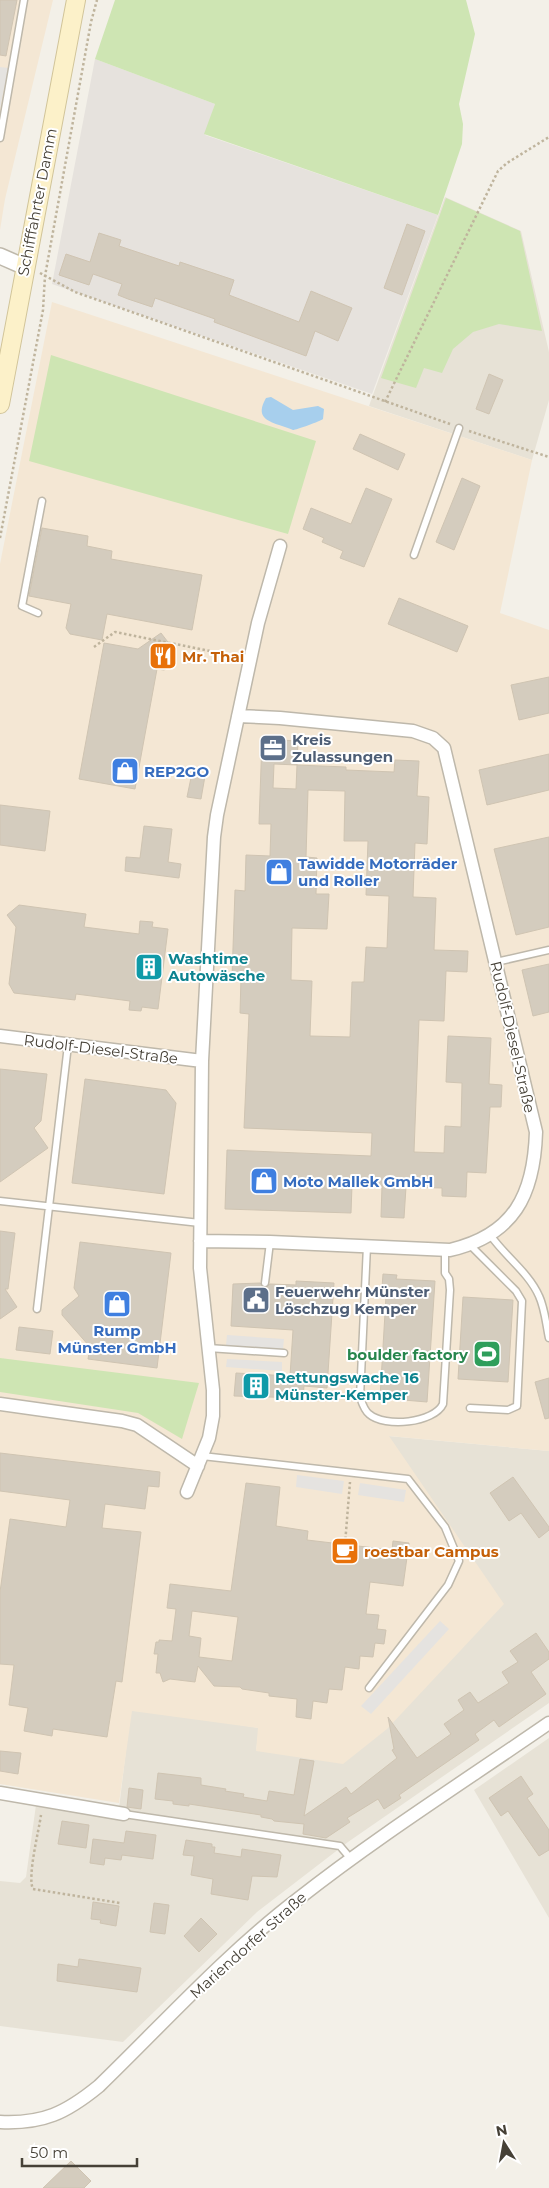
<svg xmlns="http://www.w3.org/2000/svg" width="549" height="2188" font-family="Montserrat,sans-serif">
	<rect width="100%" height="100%" fill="#f3f0e8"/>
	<!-- residential -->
	<path fill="#e7e2d6" d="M445 197 521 231 549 352V400L532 460 369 406Z
		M388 1436 549 1451V1703L348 1842 257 1912 123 2042 0 2026V1881L20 1883 26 1877 36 1805 118 1817 131 1708 259 1728 256 1751Z
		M549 1738V1918L474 1790Z"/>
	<!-- commercial -->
	<path fill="#f4e7d4" d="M0 0H53L5 199 0 230Z
		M52 302 532 460 500 613 549 630V1451L389 1436 504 1604 387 1729 343 1764 256 1751 258 1728 132 1711 119 1803 0 1784V564Z"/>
	<!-- industrial -->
	<path fill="#e6e2dd" d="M95 59 215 104 205 135 438 215 372 394 52 284Z"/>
	<!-- green -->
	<path fill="#cee5b3" d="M115 0H466L475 34 459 104 463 124 462 144 438 215 204 134 215 104 95 59Z
		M446 198 520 231 542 331 499 324 473 332 453 349 442 373 424 368 416 388 381 378Z
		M51 355 316 441 288 534 29 461Z
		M0 1358 199 1383 182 1439 138 1413 0 1392Z"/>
	<!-- parking -->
	<path fill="#e5e3e0" d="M0 67 8 68 0 109Z
		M227 1335 284 1339 283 1349 226 1345Z
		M227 1359 282 1362V1371L226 1367Z
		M297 1475 344 1481 342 1494 296 1487Z
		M360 1483 406 1490 404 1502 358 1495Z
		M440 1621 449 1629 371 1714 361 1706Z"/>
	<!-- water -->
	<path fill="#a7cfed" d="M271 397 293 410 318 406 324 409 323 419C321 421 296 430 293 430 290 429 286 427 282 426 267 421 255 417 266 398Z"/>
	<!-- building -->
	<path fill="#d4ccbe" stroke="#cfc4b2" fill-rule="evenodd" d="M0 0H17L6 56 0 55Z
		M407 224 425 231 402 295 384 288Z
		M99 233 121 240 119 246 179 266 180 262 234 280 229 295 299 322 311 291 352 308 338 341 315 331 306 356 214 322 215 319 155 298 152 307 128 299 118 295 122 284 93 274 89 285 59 275 66 254 90 262Z
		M489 374 503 380 489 414 476 409Z
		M360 434 405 454 398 470 353 449Z
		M462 478 480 486 454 550 436 542Z
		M366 488 392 499 364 567 340 558 343 551 322 542 324 538 303 529 311 508 351 524Z
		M42 528 88 536 87 546 112 551 111 559 202 575 192 630 107 614 102 640 70 634 66 628 71 604 29 596Z
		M399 598 468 626 457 652 388 624Z
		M161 633 174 650 171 666 164 670 157 669 135 789 79 779 104 643 138 649Z
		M549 677V713L519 720 511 685Z
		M262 739 298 741 297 765 346 767V770L394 772 395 760 419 761 417 796 429 797 427 844 415 843 413 897 436 898 434 950 468 951 467 972 446 971 444 1021 419 1020 414 1152 444 1153 445 1126 461 1127 462 1083 446 1082 448 1036 491 1038 489 1084 502 1085 501 1107H490L486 1173 467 1172 466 1197 442 1196V1188L406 1187 404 1218 381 1217 382 1186 352 1185 351 1213 225 1209 227 1150 371 1156 372 1133 244 1128 249 1014 240 1013 241 978 232 977 235 890 245 891 246 855 270 856 271 824H259ZM274 764 297 765 296 789 273 788ZM308 790 345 791 344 841H368L366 895 389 896 387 948 366 947 364 982H352L350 1037 310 1036 312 981 291 980 292 928 327 929 329 894H316L317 858 306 857Z
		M549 754V790L487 805 479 770Z
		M192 773 205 776 201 799 187 797Z
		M0 805 50 811 45 851 0 845Z
		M144 826 172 829 168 862 181 864 179 878 125 871 126 857 140 858Z
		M549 837V927L516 935 494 849Z
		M19 905 86 914 84 927 139 934 140 921 153 922 152 927 168 929 158 1009 142 1007 141 1011 129 1010 130 1001 76 994 75 1000 14 993 9 984 16 927 7 915Z
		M549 964V1012L533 1016 522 970Z
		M0 1069 47 1074 41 1121 34 1128 48 1148 0 1182Z
		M85 1079 166 1090 176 1103 164 1194 72 1183Z
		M0 1231 15 1233 8 1289H5L17 1307 0 1319Z
		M80 1242 171 1253 157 1368 88 1359 90 1347 62 1315V1310L79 1296 74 1288Z
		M383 1274 397 1275 396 1279 435 1281 427 1402 380 1398 386 1296V1288H382Z
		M296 1281 334 1283 327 1388 304 1386 303 1398 234 1396 236 1373 290 1376 293 1330 231 1326 233 1284 260 1283 265 1288 270 1284 296 1285Z
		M463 1297 513 1300 508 1382 458 1379Z
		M19 1327 53 1331 50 1354 16 1350Z
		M549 1378V1418L545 1419 535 1382Z
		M0 1453 160 1472 159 1487 148 1486 145 1509 105 1504 102 1528 141 1532 122 1682 116 1681 107 1737 53 1729 52 1736 24 1731 28 1708 9 1705 14 1665 0 1664V1592L10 1519 66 1527 70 1500 0 1491Z
		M513 1477 549 1527V1530L539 1538 521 1513 509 1521 490 1493Z
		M246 1483 280 1487 276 1526 308 1531 307 1540 392 1550 393 1541 409 1543 403 1586 370 1582 366 1614 379 1615 377 1629 386 1630 384 1644 375 1643 373 1657 360 1656 359 1669 345 1667 342 1690 329 1689 327 1703 313 1701 311 1719 296 1717 297 1699 269 1696V1693L242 1689 240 1687 214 1686 198 1666 195 1682 170 1679 163 1682 160 1673H156L158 1654H154L156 1642H159V1640L172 1641 176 1609 167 1608 170 1584 231 1591ZM192 1611 238 1617 232 1661 199 1657 201 1638 189 1636Z
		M536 1633 549 1652V1659L531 1672 546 1694 499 1727 494 1720 475 1734 479 1740 399 1795 401 1798 384 1809 378 1799 347 1818 350 1822 326 1838 303 1834 304 1824 274 1821 272 1819 261 1817V1815L189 1804V1806L173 1804V1801L155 1799 158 1773 201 1778V1785L226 1789 225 1791 244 1794 243 1797 267 1801 269 1791 294 1795 300 1759 314 1761 304 1816 346 1787 351 1794 397 1758 392 1750 394 1749 388 1717 417 1758 451 1734 444 1724 464 1710 458 1700 470 1692 478 1703 509 1683 502 1672 518 1662 510 1651Z
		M0 1751 21 1753 18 1774 0 1771Z
		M521 1776 533 1794 527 1798 549 1830V1850L539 1856 508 1811 501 1816 489 1798Z
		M129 1788 143 1790 141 1809 127 1807Z
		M62 1821 89 1825 86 1848 58 1844Z
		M126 1831 156 1835 153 1859 122 1855 121 1860 105 1858 104 1865 90 1863 93 1839 124 1843Z
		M186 1840 212 1844V1847H215L214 1853 241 1857 242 1849 281 1855 277 1877 252 1876 248 1900 211 1894 213 1879 191 1875 194 1856 183 1855Z
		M93 1902 119 1906 116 1926 100 1923 101 1920 91 1919Z
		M154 1903 169 1905 165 1934 150 1932Z
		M201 1918 217 1934 199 1952 184 1936Z
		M79 1959 141 1968 137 1992 57 1981 58 1964 78 1967Z
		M71 2161 91 2181 84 2188H43Z"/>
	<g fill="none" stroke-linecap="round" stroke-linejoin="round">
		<defs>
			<path id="service" d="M0 138 24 0
				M414 555 459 428
				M38 613 22 606 42 501
				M496 962 549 950
				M0 1201 200 1223
				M491 1236C505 1256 529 1273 539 1296 545 1309 546 1324 549 1338
				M367 1246 360 1397C362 1403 364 1410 369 1414 385 1428 434 1423 443 1404L450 1290 449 1279 445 1273V1250
				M265 1283 270 1242
				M37 1309 68 1045
				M208 1348 284 1353
				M470 1408 508 1410 517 1406 522 1301 516 1291 470 1245
				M202 1456 408 1479 445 1527 459 1561 448 1585 369 1688
				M124 1814 340 1846 351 1859"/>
			<path id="minor" d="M0 1036 202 1061
				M200 1241 270 1242 450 1250C514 1235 534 1195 536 1132L444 748 433 738 413 731 280 718 238 716
				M0 1404 122 1421 137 1425 198 1466
				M187 1492 209 1438 213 1416V1390L200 1268 202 1061 214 837 217 815 258 623 280 546
				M0 1793 124 1814
				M0 2122C43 2124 66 2113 99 2086 164 2023 226 1954 298 1899 378 1836 465 1781 549 1723"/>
			<path id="tertiary" d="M0 256 25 267"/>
			<path id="secondary" d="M0 404 76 0"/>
		</defs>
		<!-- service casing -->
		<use href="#service" stroke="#beb8ab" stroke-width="9"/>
		<!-- minor casing -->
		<use href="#minor" stroke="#beb8ab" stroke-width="15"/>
		<!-- tertiary casing -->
		<use href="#tertiary" stroke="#beb8ab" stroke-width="18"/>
		<!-- secondary casing -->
		<use href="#secondary" stroke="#d1c499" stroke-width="20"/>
		<!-- path -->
		<path stroke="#bfb49d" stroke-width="2.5" stroke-dasharray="2.5 2.5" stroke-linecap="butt" d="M40 273 75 292 450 424
			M385 402 498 171 507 163 549 137
			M469 431 549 457
			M0 538 43 310 45 276 91 22 97 0
			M94 647 115 632 210 651
			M345 1544 350 1482
			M41 1815C39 1830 27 1877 33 1889L120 1903"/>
		<!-- service -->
		<use href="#service" stroke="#fff" stroke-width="6"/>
		<!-- minor -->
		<use href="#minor" stroke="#fff" stroke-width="12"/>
		<!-- tertiary -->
		<use href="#tertiary" stroke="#fff" stroke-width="15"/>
		<!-- secondary -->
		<use href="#secondary" stroke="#fcf1c9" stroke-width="18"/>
	</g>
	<!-- icons -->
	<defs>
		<symbol id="restaurant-square" viewBox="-11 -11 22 22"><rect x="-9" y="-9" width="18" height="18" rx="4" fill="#e8710a" stroke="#fff"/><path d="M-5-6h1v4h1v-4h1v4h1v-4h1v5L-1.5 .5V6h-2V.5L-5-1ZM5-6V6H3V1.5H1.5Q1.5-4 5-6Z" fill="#fff"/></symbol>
		<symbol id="office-square" viewBox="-11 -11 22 22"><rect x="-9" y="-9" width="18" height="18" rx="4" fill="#5c6f8a" stroke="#fff"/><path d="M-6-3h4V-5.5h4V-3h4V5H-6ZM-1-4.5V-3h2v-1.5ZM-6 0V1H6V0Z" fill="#fff"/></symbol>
		<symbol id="shop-square" viewBox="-11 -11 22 22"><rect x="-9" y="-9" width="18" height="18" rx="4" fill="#3f7fe0" stroke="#fff"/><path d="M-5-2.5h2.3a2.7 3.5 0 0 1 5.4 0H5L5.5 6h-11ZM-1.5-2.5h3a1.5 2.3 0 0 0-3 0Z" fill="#fff"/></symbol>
		<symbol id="building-square" viewBox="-11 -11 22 22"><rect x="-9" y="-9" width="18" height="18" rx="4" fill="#0f9aa8" stroke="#fff"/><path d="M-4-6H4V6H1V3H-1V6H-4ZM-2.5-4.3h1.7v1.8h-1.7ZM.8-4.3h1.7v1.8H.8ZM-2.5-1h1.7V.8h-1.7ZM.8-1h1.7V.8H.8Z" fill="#fff"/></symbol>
		<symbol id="civic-square" viewBox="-11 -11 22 22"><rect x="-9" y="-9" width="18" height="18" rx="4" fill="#5c6f8a" stroke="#fff"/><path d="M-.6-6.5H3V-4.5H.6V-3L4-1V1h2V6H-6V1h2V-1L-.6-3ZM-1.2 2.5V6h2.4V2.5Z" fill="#fff"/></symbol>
		<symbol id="stadium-square" viewBox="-11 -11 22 22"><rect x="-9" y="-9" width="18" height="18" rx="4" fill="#2e9e5b" stroke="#fff"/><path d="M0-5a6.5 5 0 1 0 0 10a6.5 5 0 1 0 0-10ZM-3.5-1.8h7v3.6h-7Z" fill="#fff"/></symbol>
		<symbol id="cafe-square" viewBox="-11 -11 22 22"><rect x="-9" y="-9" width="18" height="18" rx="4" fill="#e8710a" stroke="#fff"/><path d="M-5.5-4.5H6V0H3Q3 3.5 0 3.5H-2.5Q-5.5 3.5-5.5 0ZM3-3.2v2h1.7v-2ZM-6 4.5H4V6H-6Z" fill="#fff"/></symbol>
	</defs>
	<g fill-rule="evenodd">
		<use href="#restaurant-square" x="147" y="640" width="32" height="32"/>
		<use href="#office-square" x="257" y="732" width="32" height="32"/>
		<use href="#shop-square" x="109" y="755" width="32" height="32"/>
		<use href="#shop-square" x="263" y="856" width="32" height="32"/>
		<use href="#building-square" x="133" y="951" width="32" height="32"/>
		<use href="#shop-square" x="248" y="1165" width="32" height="32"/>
		<use href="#civic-square" x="240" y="1284" width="32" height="32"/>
		<use href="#shop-square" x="101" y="1288" width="32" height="32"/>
		<use href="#stadium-square" x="471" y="1338" width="32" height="32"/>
		<use href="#building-square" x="240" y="1370" width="32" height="32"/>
		<use href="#cafe-square" x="329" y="1535" width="32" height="32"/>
	</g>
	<g text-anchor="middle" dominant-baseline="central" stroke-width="4" stroke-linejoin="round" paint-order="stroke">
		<!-- street labels -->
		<g font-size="15" fill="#464137" stroke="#fff">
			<text transform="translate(37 202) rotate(-79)">Schifffahrter Damm</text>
			<text transform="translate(513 1037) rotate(77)">Rudolf-Diesel-Straße</text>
			<text transform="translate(101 1049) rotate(7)">Rudolf-Diesel-Straße</text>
			<text transform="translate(248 1945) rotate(-42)">Mariendorfer Straße</text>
		</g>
		<!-- food labels -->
		<g font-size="15" font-weight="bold" fill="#c56008" stroke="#fff" text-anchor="start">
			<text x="182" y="656">Mr. Thai</text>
			<text x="364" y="1551">roestbar Campus</text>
		</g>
		<!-- service labels -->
		<g font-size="15" font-weight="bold" fill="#4e5e75" stroke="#fff" text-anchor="start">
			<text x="292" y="739">Kreis<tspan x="292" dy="17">Zulassungen</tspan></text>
			<text x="275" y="1291">Feuerwehr Münster<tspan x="275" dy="17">Löschzug Kemper</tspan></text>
		</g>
		<!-- shop labels -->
		<g font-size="15" font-weight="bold" fill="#366cbe" stroke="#fff" text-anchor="start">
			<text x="144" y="771">REP2GO</text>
			<text x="298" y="863">Tawidde Motorräder<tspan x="298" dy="17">und Roller</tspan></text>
			<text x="283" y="1181">Moto Mallek GmbH</text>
			<text x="117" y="1330" text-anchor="middle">Rump<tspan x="117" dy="17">Münster GmbH</tspan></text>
		</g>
		<!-- culture labels -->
		<g font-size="15" font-weight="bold" fill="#0d838f" stroke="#fff" text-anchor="start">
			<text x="168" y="958">Washtime<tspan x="168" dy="17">Autowäsche</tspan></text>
			<text x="275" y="1377">Rettungswache 16<tspan x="275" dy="17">Münster-Kemper</tspan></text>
		</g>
		<!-- leisure labels -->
		<g font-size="15" font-weight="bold" fill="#27864d" stroke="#fff" text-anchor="end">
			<text x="468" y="1354">boulder factory</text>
		</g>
	</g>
	<!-- north arrow -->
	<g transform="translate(504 2143) rotate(349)" stroke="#ffffff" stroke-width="4" paint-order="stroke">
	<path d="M0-4L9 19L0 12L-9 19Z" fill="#464137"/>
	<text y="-8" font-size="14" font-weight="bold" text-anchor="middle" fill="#464137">N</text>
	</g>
	<!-- scale -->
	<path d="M22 2158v8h115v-8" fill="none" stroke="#464137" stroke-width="2.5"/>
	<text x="30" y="2158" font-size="15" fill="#464137" stroke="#ffffff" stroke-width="4" paint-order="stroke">50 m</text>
</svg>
